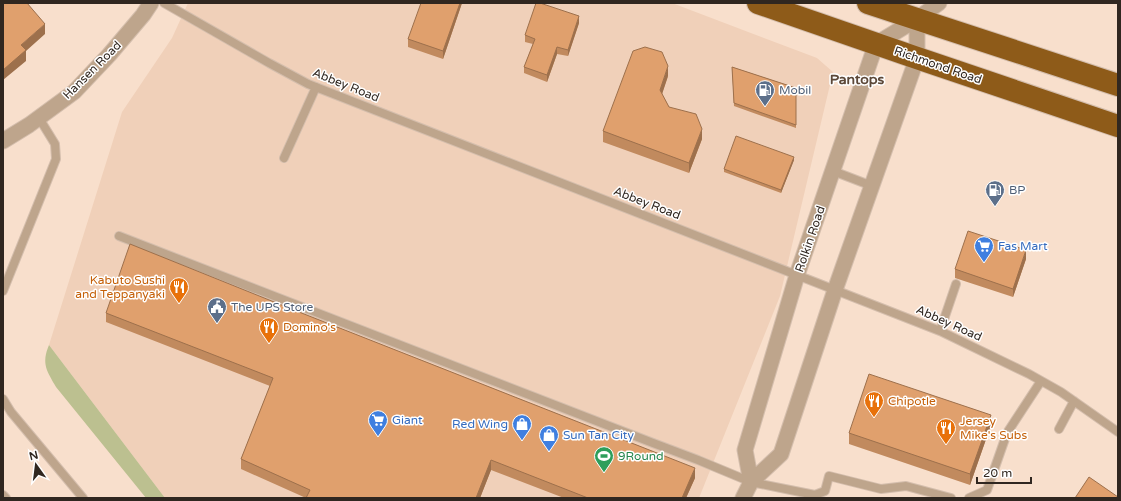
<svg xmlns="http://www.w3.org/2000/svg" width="1121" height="501" font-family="'Varela Round',sans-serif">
	<rect width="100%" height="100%" fill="#f8dfcc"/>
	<!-- built -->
	<path fill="#f0d0b9" d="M188 3H672L817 58 833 72 780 296 699 498H165L49 345 122 112 172 38Z"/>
	<!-- green -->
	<path fill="#bcc090" d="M49 345 165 498H146L56 387C47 371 41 364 49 345Z"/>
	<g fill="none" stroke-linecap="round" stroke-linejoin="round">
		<defs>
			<path id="lane" d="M164 3 269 63 308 84 940 331 1029 374 1061 392 1118 432
				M284 158 316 87
				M833 171 872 186
				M119 236 653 443 698 460 751 482 815 495 825 491 829 476 881 489 906 486 951 498
				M3 291 56 159 55 144 39 118
				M940 331 956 284
				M3 399 11 412 83 498
				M1059 429 1074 401
				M3 495 6 498
				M969 498 987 490 1007 433 1041 381"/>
			<path id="street" d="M3 141 29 125 74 92 109 55 143 15 151 3
				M751 482 745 450 797 275 876 44 917 19 939 3
				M743 498 751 482 781 454 835 290 917 58V19"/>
			<path id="highway" d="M758 3 917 58 1118 126
				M868 3 1118 85"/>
		</defs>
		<!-- lane casing -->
		<use href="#lane" stroke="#d4bead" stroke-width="10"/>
		<!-- street casing -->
		<use href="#street" stroke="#d4bead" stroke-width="17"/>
		<!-- highway casing -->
		<use href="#highway" stroke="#d4bead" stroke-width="24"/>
		<!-- lane -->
		<use href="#lane" stroke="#bea58c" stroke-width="8"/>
		<!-- street -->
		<use href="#street" stroke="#bea58c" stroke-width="15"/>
		<!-- highway -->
		<use href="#highway" stroke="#8e5b19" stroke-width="22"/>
	</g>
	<!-- wall -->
	<path fill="#c18a5e" d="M462 3 443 59 408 47V39Z
		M579 23 568 56 557 54 547 82 524 73V67L533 44 525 42V35Z
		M732 67 796 88V128L734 106Z
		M668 76 662 94 669 107 702 139 689 173 603 142V131Z
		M794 160 781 193 724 172V169Z
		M1026 259 1013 297 955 278V269Z
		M106 313 695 478 686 498H564L491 470 480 498H306L241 469V459L270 386 106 322Z
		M991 425 970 485 849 444V433Z"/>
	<!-- shaded-wall -->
	<path fill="#9d704c" d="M460 3H462L443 59V51Z
		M579 16V23L568 56V50Z
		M45 24V34L26 51V61L3 80V70L21 45Z
		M557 47V54L547 82V75Z
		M668 66V76L660 100V90Z
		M702 129V139L689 173V163Z
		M794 157V160L781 193V190Z
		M1026 250V259L1013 297V289Z
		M991 415V425L970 485V474Z
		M491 460V470L480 498H476Z
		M695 468V478L686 498H682Z"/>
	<!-- building -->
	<path fill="#e0a06d" stroke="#9d704c" d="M3 3H27L45 24 21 45 26 50 3 70Z
		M421 3H460L443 51 408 39Z
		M536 3H540L579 16 568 50 557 47 547 75 524 67 535 39 525 35Z
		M645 47 662 52 668 66 660 90 669 107 696 114 702 129 689 163 603 131 633 51Z
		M732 67 796 88V125L734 103Z
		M736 136 794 157 781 190 724 169Z
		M968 231 1026 250 1013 289 955 269Z
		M130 244 299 312 695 468 682 498H588L491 460 476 498H306L310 490 241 459 273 378 106 313Z
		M869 374 991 415 970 474 849 433Z
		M1089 477 1118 497V498H1075Z"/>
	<!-- icons -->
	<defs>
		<symbol id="fuel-pin" viewBox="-11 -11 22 30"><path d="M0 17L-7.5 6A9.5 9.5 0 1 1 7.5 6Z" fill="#5c6f8a" stroke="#fff"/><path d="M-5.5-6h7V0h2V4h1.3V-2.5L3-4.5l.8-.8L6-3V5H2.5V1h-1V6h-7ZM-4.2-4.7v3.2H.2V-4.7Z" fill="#fff"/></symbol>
		<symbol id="supermarket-pin" viewBox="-11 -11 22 30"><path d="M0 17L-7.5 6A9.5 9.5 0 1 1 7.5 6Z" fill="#3f7fe0" stroke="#fff"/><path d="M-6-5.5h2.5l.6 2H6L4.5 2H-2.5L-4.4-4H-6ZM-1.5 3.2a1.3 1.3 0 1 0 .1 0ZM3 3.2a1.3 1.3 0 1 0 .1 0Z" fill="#fff"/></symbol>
		<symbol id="restaurant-pin" viewBox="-11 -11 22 30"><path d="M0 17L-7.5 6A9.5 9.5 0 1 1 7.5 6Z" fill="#e8710a" stroke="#fff"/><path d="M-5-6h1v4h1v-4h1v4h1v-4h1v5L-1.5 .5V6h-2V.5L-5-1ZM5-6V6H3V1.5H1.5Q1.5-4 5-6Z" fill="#fff"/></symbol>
		<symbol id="civic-pin" viewBox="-11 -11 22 30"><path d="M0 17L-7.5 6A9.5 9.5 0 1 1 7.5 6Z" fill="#5c6f8a" stroke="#fff"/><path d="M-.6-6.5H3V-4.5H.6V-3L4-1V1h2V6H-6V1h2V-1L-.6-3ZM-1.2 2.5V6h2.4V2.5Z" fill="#fff"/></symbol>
		<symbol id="shop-pin" viewBox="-11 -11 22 30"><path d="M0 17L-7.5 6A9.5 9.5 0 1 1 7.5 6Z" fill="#3f7fe0" stroke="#fff"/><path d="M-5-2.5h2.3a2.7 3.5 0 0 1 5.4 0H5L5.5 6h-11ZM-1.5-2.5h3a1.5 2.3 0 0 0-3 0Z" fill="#fff"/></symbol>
		<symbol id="stadium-pin" viewBox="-11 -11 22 30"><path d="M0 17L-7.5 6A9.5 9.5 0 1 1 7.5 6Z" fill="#2e9e5b" stroke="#fff"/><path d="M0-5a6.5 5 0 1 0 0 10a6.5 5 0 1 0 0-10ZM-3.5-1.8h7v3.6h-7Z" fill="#fff"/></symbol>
	</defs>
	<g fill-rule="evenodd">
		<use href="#fuel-pin" x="754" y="79" width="22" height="30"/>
		<use href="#fuel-pin" x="984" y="179" width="22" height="30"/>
		<use href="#supermarket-pin" x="973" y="235" width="22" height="30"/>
		<use href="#restaurant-pin" x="168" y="276" width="22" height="30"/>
		<use href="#civic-pin" x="206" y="296" width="22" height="30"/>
		<use href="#restaurant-pin" x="258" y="316" width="22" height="30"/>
		<use href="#restaurant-pin" x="863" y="390" width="22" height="30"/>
		<use href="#supermarket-pin" x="367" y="409" width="22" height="30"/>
		<use href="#shop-pin" x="511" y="413" width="22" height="30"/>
		<use href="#restaurant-pin" x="935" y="417" width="22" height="30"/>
		<use href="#shop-pin" x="538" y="424" width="22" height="30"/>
		<use href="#stadium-pin" x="593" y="445" width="22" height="30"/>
	</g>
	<g text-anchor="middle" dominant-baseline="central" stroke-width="3" stroke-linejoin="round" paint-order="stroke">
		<!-- street labels -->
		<g font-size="12" fill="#302720" stroke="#fff">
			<text transform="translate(938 65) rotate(19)">Richmond Road</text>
			<text transform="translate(92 70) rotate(-45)">Hansen Road</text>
			<text transform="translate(346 85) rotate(22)">Abbey Road</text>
			<text transform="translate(647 203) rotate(21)">Abbey Road</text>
			<text transform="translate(810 239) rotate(-71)">Rolkin Road</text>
			<text transform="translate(949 323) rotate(24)">Abbey Road</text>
		</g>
		<!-- service labels -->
		<g font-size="12" fill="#4e5e75" stroke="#fff" text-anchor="start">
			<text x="779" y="90">Mobil</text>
			<text x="1009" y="190">BP</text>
			<text x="231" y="307">The UPS Store</text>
		</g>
		<!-- shop labels -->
		<g font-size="12" fill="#366cbe" stroke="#fff" text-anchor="start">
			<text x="998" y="246">Fas Mart</text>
			<text x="392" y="420">Giant</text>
			<text x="508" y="424" text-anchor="end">Red Wing</text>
			<text x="563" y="435">Sun Tan City</text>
		</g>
		<!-- food labels -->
		<g font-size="12" fill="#c56008" stroke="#fff" text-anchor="start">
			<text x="165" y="280" text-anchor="end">Kabuto Sushi<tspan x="165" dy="14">and Teppanyaki</tspan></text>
			<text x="283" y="327">Domino's</text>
			<text x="888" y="401">Chipotle</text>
			<text x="960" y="421">Jersey<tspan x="960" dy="14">Mike's Subs</tspan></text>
		</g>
		<!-- leisure labels -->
		<g font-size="12" fill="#27864d" stroke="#fff" text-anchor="start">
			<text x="618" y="456">9Round</text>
		</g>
		<!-- quarter labels -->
		<g font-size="14" font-weight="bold" fill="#5c4838" stroke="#fff">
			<text x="857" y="79">Pantops</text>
		</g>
	</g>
	<!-- border -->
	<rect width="1121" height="501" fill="none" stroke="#302720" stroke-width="8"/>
	<!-- north arrow -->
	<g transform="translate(36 465) rotate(346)" stroke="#ffffff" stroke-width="3" paint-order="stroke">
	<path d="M0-3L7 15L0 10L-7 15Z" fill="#302720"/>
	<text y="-6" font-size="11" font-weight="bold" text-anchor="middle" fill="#302720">N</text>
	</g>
	<!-- scale -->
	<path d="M977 477v6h54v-6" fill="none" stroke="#302720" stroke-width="2"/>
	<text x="983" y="477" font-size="12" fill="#302720" stroke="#ffffff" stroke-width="3" paint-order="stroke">20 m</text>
</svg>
